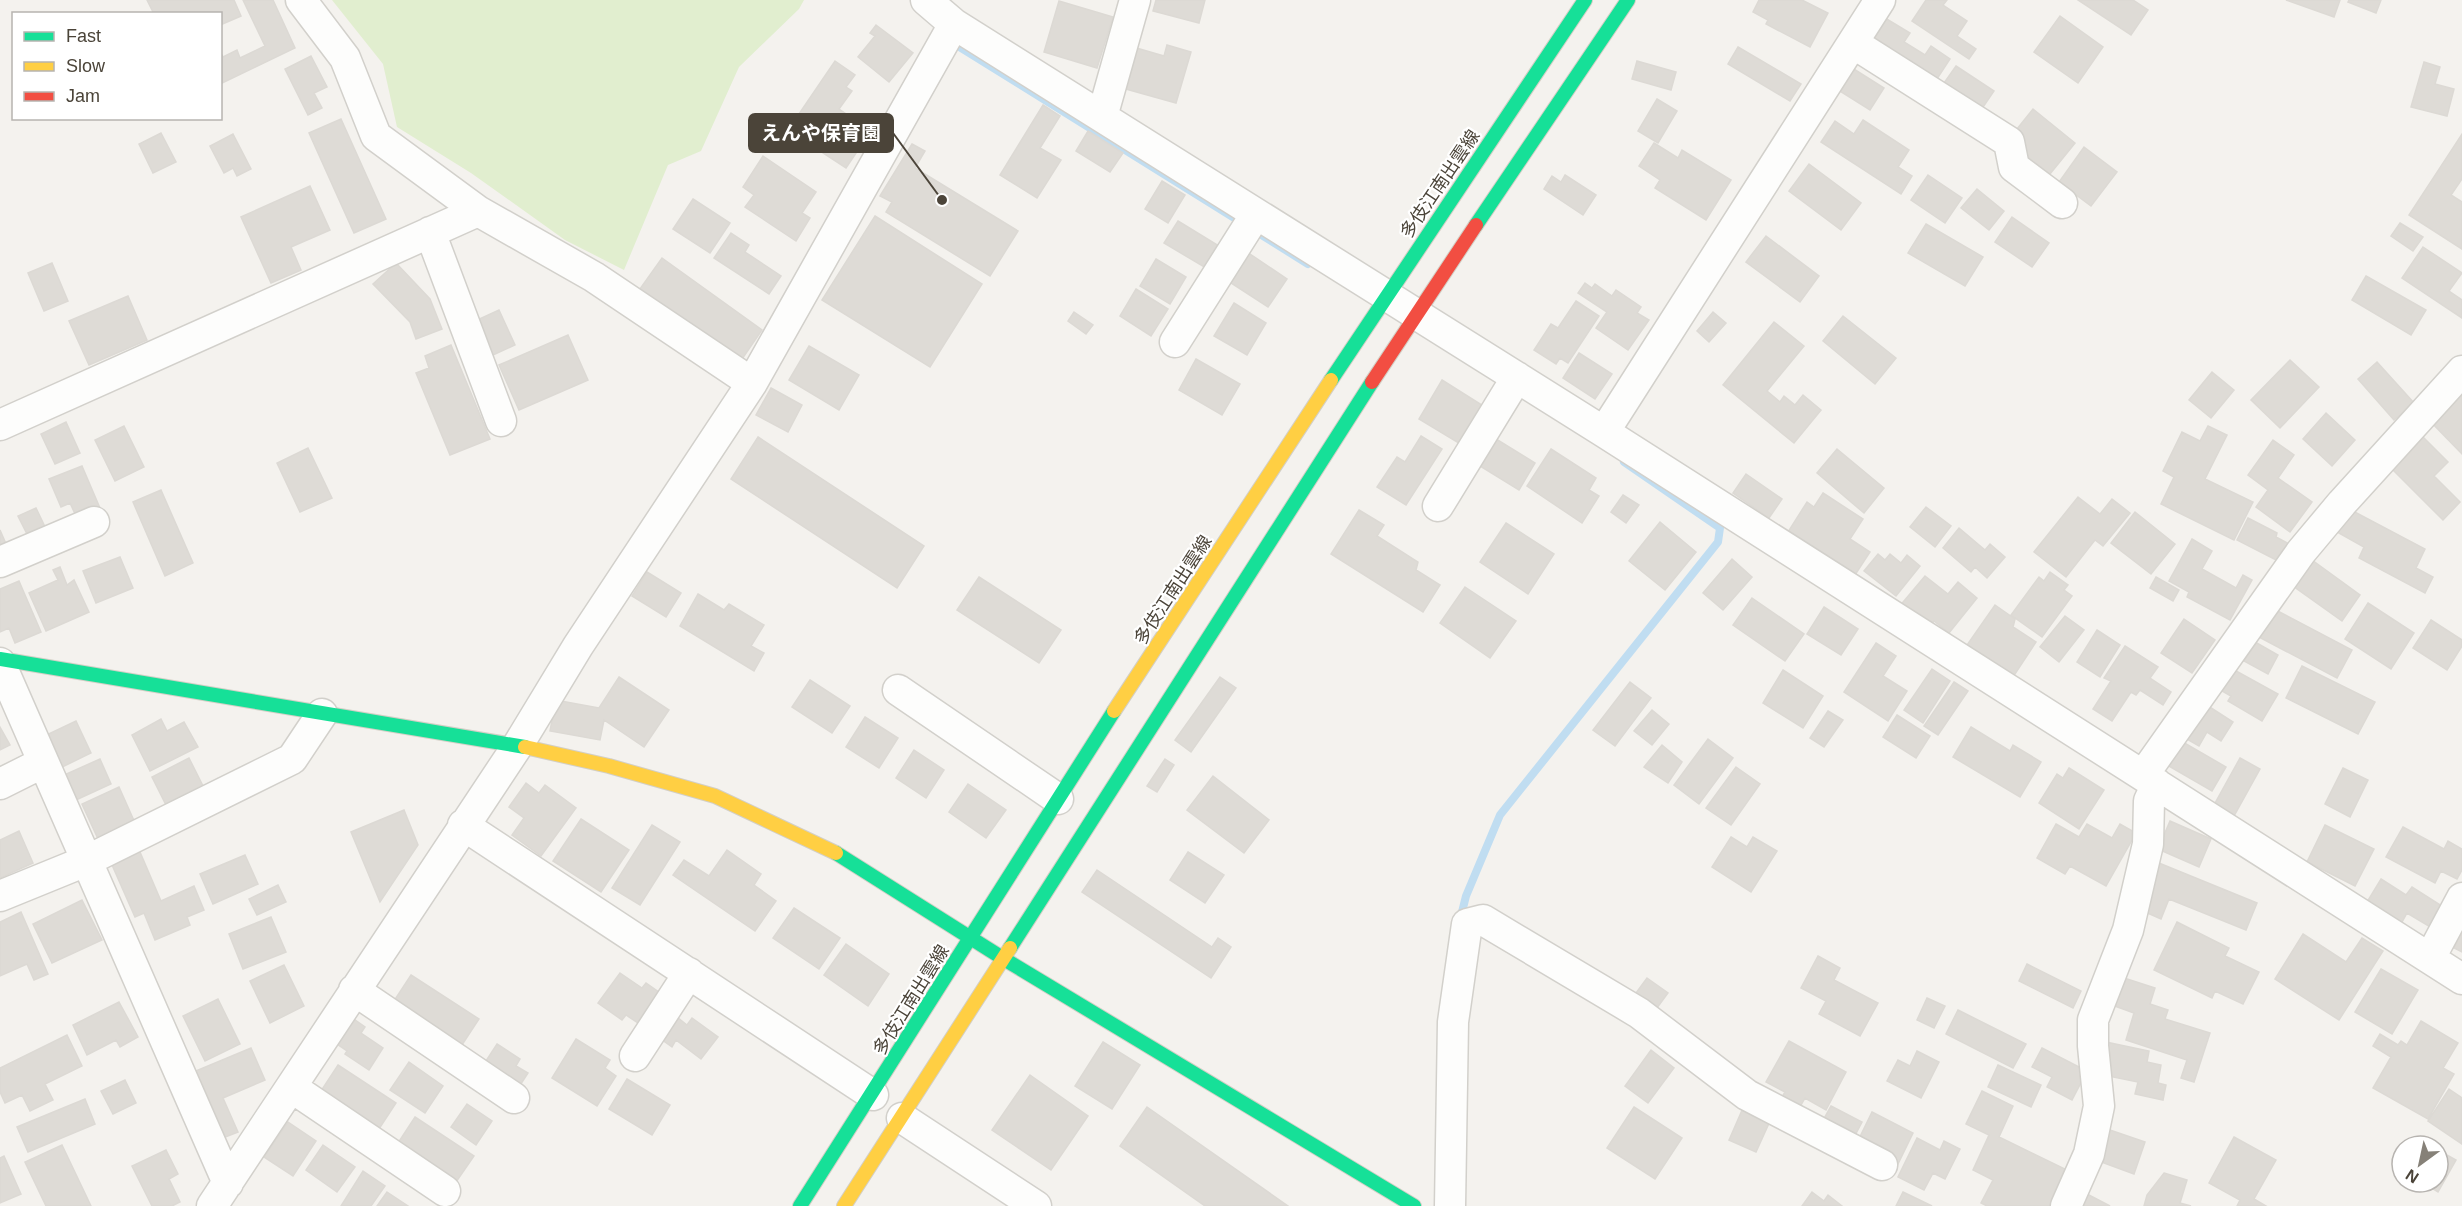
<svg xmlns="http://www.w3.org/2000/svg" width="2462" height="1206" font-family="Helvetica,'Noto Sans JP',sans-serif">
	<rect width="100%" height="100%" fill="#f4f2ee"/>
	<!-- green -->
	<path fill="#e1eecf" d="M332 0H804L799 9 739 67 701 151 668 165 624 270 565 240 471 173 397 127 383 64Z"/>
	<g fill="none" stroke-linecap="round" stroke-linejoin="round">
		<!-- stream -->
		<path stroke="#c0ddf1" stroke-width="8" d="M950 41 1308 264
			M1460 920 1466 896 1500 815 1718 542 1720 528 1624 462"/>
	</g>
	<!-- building -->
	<path fill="#dedbd6" stroke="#dcd9d4" stroke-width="1.5" d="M147 0H234L241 16 220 25V14H154Z
		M243 0H273L295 48 220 84V52L223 57 237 50 240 58 265 46Z
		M1156 0H1205L1199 23 1153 11Z
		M1759 0H1802L1828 13 1810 47 1766 24 1768 20 1753 12Z
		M1926 0H1947L1943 5 1967 21 1957 36 1976 49 1969 59 1912 21Z
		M2078 0H2133L2148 10 2131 35Z
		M2286 0H2340L2334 17Z
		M2349 0H2381L2376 13 2348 2Z
		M1059 1 1113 17 1097 68 1044 52Z
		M2060 16 2103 47 2078 83 2034 52Z
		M1885 18 1910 33 1904 42 1925 55 1931 46 1950 59 1933 85 1888 57 1893 50 1873 37Z
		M876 25 913 53 889 82 858 57 875 36 870 33Z
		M1167 45 1191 52 1176 103 1122 88 1133 47 1164 56Z
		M1738 47 1801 84 1790 101 1728 64Z
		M311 56 327 87 314 93 322 108 308 115 285 69Z
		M835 61 855 75 846 87 852 91 839 109 871 131 846 168 788 130Z
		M1637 61 1676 72 1671 90 1632 79Z
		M2424 62 2440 67 2435 84 2454 89 2447 116 2411 107Z
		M1849 66 1884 88 1870 110 1835 88Z
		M1956 66 1994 91 1977 116 1939 90Z
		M1657 99 1677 111 1658 143 1638 131Z
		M1043 105 1060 116 1040 148 1061 160 1037 198 1000 175Z
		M2033 109 2075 143 2050 174 2022 153 2017 129Z
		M341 119 386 219 354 233 309 133Z
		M1863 120 1909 150 1898 167 1912 176 1901 194 1821 142 1835 121 1854 134Z
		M1088 131 1123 153 1110 172 1076 151Z
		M161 133 176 162 153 173 139 144Z
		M233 134 251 169 237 176 233 168 224 173 210 146Z
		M2462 134V179L2451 195 2462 202V249L2409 215Z
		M1654 143 1678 158 1682 150 1731 180 1706 220 1655 188 1660 180 1639 166Z
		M912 144 925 151 915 168 1018 231 990 276 886 212 892 202 880 196Z
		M2084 147 2117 172 2091 206 2059 182Z
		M763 156 816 192 802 213 810 218 796 241 745 207 754 195 743 187Z
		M1809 164 1861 203 1841 230 1789 191Z
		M1565 175 1596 195 1583 215 1544 189 1552 176 1561 182Z
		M1928 175 1962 198 1945 223 1911 200Z
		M1162 181 1185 195 1168 223 1145 209Z
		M310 186 330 230 291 247 301 270 271 283 241 217Z
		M1977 189 2004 211 1989 230 1961 208Z
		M693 199 730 223 710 253 673 229Z
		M875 216 982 284 930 367 822 300Z
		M2012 217 2049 243 2032 267 1995 242Z
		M1178 221 1219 246 1206 268 1164 243Z
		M2400 223 2423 237 2413 251 2391 236Z
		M1926 224 1983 257 1965 286 1908 253Z
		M731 233 749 245 745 252 781 276 769 294 714 258Z
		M1766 236 1819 276 1800 302 1746 262Z
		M2423 247 2462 273 2449 291 2462 300V318L2402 278Z
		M1247 252 1287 279 1268 307 1228 281Z
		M662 258 762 330 738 365 637 293Z
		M1156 259 1186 277 1170 304 1140 286Z
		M52 263 68 301 44 311 28 273Z
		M396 263 430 299 442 329 416 339 410 322 373 284Z
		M2366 276 2426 310 2411 335 2352 300Z
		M1585 283 1592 288 1595 284 1612 296 1616 290 1641 307 1637 313 1649 320 1628 350 1596 328 1607 312 1578 293Z
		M1136 289 1168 309 1151 336 1120 316Z
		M128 296 147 340 89 365 69 321Z
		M1576 301 1599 316 1568 363 1560 358 1556 364 1534 350 1551 324 1558 328Z
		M1234 303 1266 323 1247 355 1214 336Z
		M499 310 515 345 493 355 477 320Z
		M1074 312 1093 325 1086 334 1068 321Z
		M1713 312 1726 323 1709 342 1697 331Z
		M1843 316 1896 358 1875 384 1823 341Z
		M1774 322 1804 346 1767 391 1780 402 1784 396 1795 405 1803 395 1821 410 1794 443 1723 385Z
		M568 335 588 380 519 410 499 365Z
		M451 345 490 439 450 455 416 373 429 368 425 356Z
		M809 346 859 375 839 410 789 380Z
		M1579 353 1612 374 1595 399 1563 378Z
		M1196 359 1240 384 1222 415 1179 390Z
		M2290 360 2319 387 2280 428 2251 400Z
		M2377 362 2414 403 2394 420 2358 379Z
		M2212 372 2234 390 2211 418 2189 400Z
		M1442 380 1485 407 1462 445 1419 419Z
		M2462 385V454L2427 418Z
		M771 388 802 405 788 432 756 415Z
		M2326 413 2355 440 2332 466 2303 439Z
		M66 422 80 453 55 464 41 434Z
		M124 426 144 467 115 481 95 440Z
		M2208 426 2227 435 2205 479 2253 502 2234 540 2161 504 2174 477 2163 471 2182 432 2200 441Z
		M2420 434 2448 462 2434 476 2460 502 2443 520 2389 466Z
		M1421 436 1442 449 1406 505 1377 487 1397 457 1405 462Z
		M758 437 924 546 897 588 731 479Z
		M1496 439 1535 463 1519 490 1480 466Z
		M2273 440 2294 455 2278 478 2312 502 2290 532 2256 507 2268 490 2248 475Z
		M308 448 332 498 300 512 277 463Z
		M1551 449 1596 478 1589 490 1599 496 1582 523 1527 486Z
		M1837 449 1884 488 1864 513 1817 473Z
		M82 466 100 508 77 518 70 503 61 507 49 479Z
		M1746 474 1782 499 1769 518 1733 493Z
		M161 490 193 563 165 576 133 502Z
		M1823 493 1863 519 1850 539 1870 552 1855 575 1788 532 1807 502 1814 507Z
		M1623 495 1639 505 1626 523 1611 512Z
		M2078 497 2100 514 2112 499 2130 513 2103 546 2095 540 2066 577 2034 552Z
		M1926 507 1951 526 1935 547 1910 527Z
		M36 508 46 529 29 538 18 516Z
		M2349 509 2425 549 2416 568 2433 577 2425 593 2359 558 2364 547 2337 532Z
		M1359 510 1384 525 1377 536 1418 562 1416 570 1440 585 1423 612 1331 554Z
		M2135 512 2175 544 2151 574 2111 543Z
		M2248 518 2277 533 2276 537 2289 544 2280 562 2237 540Z
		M1660 522 1696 552 1665 590 1629 561Z
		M1506 523 1554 554 1528 594 1480 562Z
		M1959 528 1985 550 1990 544 2005 557 1987 578 1975 567 1971 572 1943 548Z
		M0 530 7 546 0 549Z
		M2192 539 2212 551 2202 569 2236 588 2243 575 2252 580 2230 620 2187 597 2189 592 2169 581Z
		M1878 554 1885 560 1890 554 1901 563 1907 555 1920 566 1896 596 1864 571Z
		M120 557 133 588 96 603 83 571Z
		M1732 559 1752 577 1723 610 1703 593Z
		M2312 560 2360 595 2342 621 2293 586Z
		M60 567 67 585 74 580 89 612 46 631 29 593 58 580 53 570Z
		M647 572 681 593 666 617 632 596Z
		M2050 572 2068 585 2064 590 2072 596 2042 637 2011 615 2039 577 2044 581Z
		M1925 576 1948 594 1958 582 1977 598 1949 633 1934 621 1927 629 1899 607Z
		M979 577 1061 630 1039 663 957 610Z
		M2156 577 2179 590 2173 601 2150 588Z
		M19 581 41 632 15 643 9 628 0 632V589Z
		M1465 587 1516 621 1490 658 1440 623Z
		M698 594 724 610 729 604 764 625 751 646 764 653 754 671 680 626Z
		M1752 598 1804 634 1785 661 1733 625Z
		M2368 603 2414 633 2391 669 2345 639Z
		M1995 605 2015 619 2013 627 2036 642 2013 677 1967 645Z
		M1824 607 1858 629 1841 655 1807 634Z
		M2270 607 2352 650 2337 678 2255 635Z
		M2065 616 2084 630 2059 662 2040 647Z
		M2184 619 2215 640 2192 673 2161 653Z
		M2431 620 2462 640V646L2447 670 2413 648Z
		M2097 630 2120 645 2100 677 2077 662Z
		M2255 642 2278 655 2268 674 2244 661Z
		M1876 643 1896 656 1883 676 1907 691 1888 721 1844 692Z
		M2125 646 2158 667 2150 678 2171 692 2163 705 2140 690 2136 695 2131 692 2112 721 2093 709 2111 681 2104 678Z
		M2227 666 2278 694 2262 721 2228 701 2231 696 2215 687Z
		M2302 666 2375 702 2358 734 2286 698Z
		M1932 669 1950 681 1923 723 1904 710Z
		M1783 670 1823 696 1803 728 1763 703Z
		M619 677 669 710 644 747 604 720 600 740 550 731 556 700 599 708Z
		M1220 677 1236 688 1191 752 1175 740Z
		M810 680 850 706 832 733 792 707Z
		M1630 682 1651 698 1615 746 1593 730Z
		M1954 682 1968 691 1938 735 1924 726Z
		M2205 704 2233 722 2221 741 2207 732 2199 746 2185 738Z
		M1652 710 1669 724 1652 745 1634 731Z
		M1828 711 1843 720 1824 747 1810 738Z
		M1897 715 1930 736 1916 758 1883 737Z
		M865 717 898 738 879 768 846 747Z
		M161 719 167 731 184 722 198 747 150 771 132 735Z
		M76 721 91 753 56 770 40 738Z
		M0 727 10 745 0 750Z
		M1971 727 2010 751 2013 745 2041 762 2020 797 1953 757Z
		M1708 739 1733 758 1699 804 1674 785Z
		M2181 741 2226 767 2212 791 2167 765Z
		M1662 745 1682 762 1668 783 1644 767Z
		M914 750 944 770 926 798 896 778Z
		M189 758 206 792 169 811 152 777Z
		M2240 758 2260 769 2234 816 2214 805Z
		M100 759 111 784 76 800 64 775Z
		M1165 759 1174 765 1157 792 1147 786Z
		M1736 767 1760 784 1731 825 1706 808Z
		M2069 768 2104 790 2079 829 2039 803 2057 774 2063 778Z
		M2343 768 2368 780 2350 817 2325 804Z
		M1213 776 1269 820 1244 853 1187 810Z
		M526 783 539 793 545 785 576 808 541 856 512 835 524 818 509 807Z
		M968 784 1006 810 986 838 949 812Z
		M119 787 135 823 99 841 82 804Z
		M404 810 418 845 380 902 351 832Z
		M581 819 629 850 601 892 553 861Z
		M2170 821 2211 839 2199 867 2158 849Z
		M2056 824 2079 837 2087 824 2112 838 2120 824 2136 833 2106 886 2070 866 2065 874 2037 858Z
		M652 825 680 842 640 905 612 888Z
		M2325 825 2374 849 2355 886 2307 862Z
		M2403 827 2444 849 2448 841 2462 849V870L2457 879 2441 871 2435 883 2386 857Z
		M19 831 33 863 0 878V840Z
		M1731 837 1747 847 1753 837 1777 851 1751 892 1712 867Z
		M137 845 161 901 194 886 204 910 187 917 190 925 155 940 144 913 135 917 109 858Z
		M727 850 761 874 754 885 776 901 755 931 673 875 684 860 709 876Z
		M1188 852 1224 875 1205 903 1170 880Z
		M245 855 258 884 213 904 200 874Z
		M2154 861 2257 903 2246 930 2169 899 2161 919 2143 911Z
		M1097 870 1212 947 1218 938 1231 947 1211 978 1082 892Z
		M2381 879 2406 895 2412 887 2445 908 2432 928 2407 913 2401 924 2367 902Z
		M278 885 286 902 257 915 249 899Z
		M82 900 102 940 52 963 33 924Z
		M794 908 840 938 819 969 773 938Z
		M21 912 48 974 34 980 27 964 0 976V922Z
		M271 917 286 952 243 969 229 934Z
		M2177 922 2229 948 2225 956 2259 972 2243 1004 2215 991 2212 998 2154 970Z
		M2462 932V952L2454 948Z
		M2303 934 2346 962 2362 938 2383 951 2339 1020 2275 979Z
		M846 944 889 974 868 1006 824 975Z
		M1818 956 1840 968 1834 980 1878 1003 1860 1036 1819 1014 1826 1001 1801 988Z
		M2027 964 2081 991 2073 1008 2019 981Z
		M284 965 304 1006 270 1023 250 981Z
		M2381 969 2418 990 2392 1034 2355 1012Z
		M620 973 642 988 646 983 663 995 641 1025 626 1015 622 1020 598 1003Z
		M411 975 479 1019 458 1051 390 1007Z
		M2121 977 2155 988 2150 1004 2168 1010 2165 1019 2210 1033 2194 1082 2181 1078 2187 1060 2126 1040 2134 1013 2112 1005Z
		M1647 978 1668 993 1654 1012 1633 997Z
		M1927 998 1945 1006 1934 1028 1917 1020Z
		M218 999 240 1044 205 1061 183 1016Z
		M119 1002 138 1037 120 1047 116 1040 87 1055 73 1025Z
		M1958 1010 2026 1044 2013 1068 1946 1034Z
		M351 1017 365 1027 361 1033 383 1048 369 1070 345 1054 347 1051 334 1042Z
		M677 1017 687 1025 692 1018 718 1037 701 1059 676 1040 672 1047 661 1039Z
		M2421 1021 2458 1043 2443 1068 2454 1074 2428 1119 2373 1088 2391 1057 2373 1046 2380 1034 2398 1045 2401 1041 2407 1045Z
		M67 1035 82 1066 45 1084 53 1100 30 1111 22 1095 5 1103 0 1092V1068Z
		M576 1039 610 1060 605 1068 616 1076 597 1106 552 1078Z
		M1789 1041 1846 1072 1826 1110 1805 1098 1796 1114 1778 1104 1785 1092 1766 1082Z
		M1103 1042 1140 1065 1112 1109 1075 1086Z
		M2106 1042 2149 1051 2147 1062 2161 1065 2158 1083 2166 1085 2163 1100 2135 1094 2138 1082 2108 1076Z
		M497 1044 520 1059 516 1066 528 1073 517 1090 482 1067Z
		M251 1048 265 1080 223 1098 238 1132 220 1139 203 1102 208 1100 196 1071Z
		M2042 1048 2087 1071 2072 1100 2047 1087 2052 1077 2032 1067Z
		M1651 1050 1674 1068 1648 1103 1625 1086Z
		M1917 1051 1939 1062 1921 1098 1887 1081 1898 1060 1910 1066Z
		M409 1062 443 1086 425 1113 390 1090Z
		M338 1065 396 1103 377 1132 319 1094Z
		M1998 1065 2041 1085 2031 1107 1988 1087Z
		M1030 1075 1088 1116 1051 1170 992 1130Z
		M627 1079 670 1105 652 1135 609 1109Z
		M125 1080 136 1103 113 1114 101 1091Z
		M2449 1089 2462 1098V1144L2428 1121Z
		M1982 1091 2013 1106 1999 1137 2067 1170 2050 1206H1987L1981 1203 1993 1180 1973 1170 1989 1135 1966 1124Z
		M85 1099 95 1124 28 1152 17 1127Z
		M467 1104 492 1121 476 1145 451 1127Z
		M1831 1106 1862 1122 1852 1141 1821 1124Z
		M1147 1107 1288 1206H1205L1120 1146Z
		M1634 1107 1682 1138 1655 1179 1607 1148Z
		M1743 1108 1770 1121 1756 1152 1729 1140Z
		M1872 1112 1913 1133 1897 1166 1856 1145Z
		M415 1117 474 1156 454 1185 396 1146Z
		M288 1122 316 1141 293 1176 264 1157Z
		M2107 1129 2145 1142 2134 1174 2096 1160Z
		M2234 1137 2276 1160 2254 1199 2266 1206H2237L2240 1200 2209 1183Z
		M1917 1138 1940 1150 1944 1141 1960 1149 1945 1179 1933 1173 1924 1190 1898 1177Z
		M2421 1140 2432 1146H2417Z
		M62 1145 91 1206H46L25 1162Z
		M323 1145 355 1167 337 1192 306 1170Z
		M166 1150 178 1174 169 1179 180 1202 172 1206H152L132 1166Z
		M2438 1150 2456 1160 2438 1192 2422 1182H2438Z
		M4 1156 21 1194 0 1203V1158Z
		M363 1171 385 1186 371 1206H341Z
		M2164 1173 2187 1180 2180 1203 2191 1206H2144L2147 1195Z
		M387 1192 408 1206H377Z
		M1812 1192 1824 1201 1828 1195 1842 1206H1802Z
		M1903 1192 1932 1206H1896Z
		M2087 1194 2110 1206H2081Z"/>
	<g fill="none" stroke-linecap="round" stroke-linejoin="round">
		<defs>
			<path id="street" d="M301 0 345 58 376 136 478 211 594 277 752 383
				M926 0 954 24 1604 432 2462 979
				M1853 43 2009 142 2014 167 2062 203
				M1102 117 1135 0
				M430 232 501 421
				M1175 342 1256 214
				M0 425 478 211
				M1604 432 1880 0
				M1438 506 1517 377
				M0 562 94 522
				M0 663 228 1183
				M898 690 1058 799
				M2144 774 2301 552 2342 503 2462 371
				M0 784 42 763
				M463 825 873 1095
				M0 896 86 861 292 759 322 714
				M2430 958 2462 898
				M354 990 514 1098
				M635 1056 689 973
				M291 1087 445 1191
				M902 1118 1036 1206
				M212 1206 518 745 578 646 752 383 954 24
				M1450 1206 1453 1022 1467 924 1483 920 1639 1013 1747 1095 1882 1165
				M2066 1206 2089 1154 2099 1106 2093 1046V1020L2128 930 2148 844 2149 801 2157 784"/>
			<path id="fast" d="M1476 225 1628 0
				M1331 380 1585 0
				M0 659 525 747
				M836 853 1004 959 1414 1206
				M1010 948 1372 382
				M800 1206 1114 711"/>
			<path id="slow" d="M1114 711 1331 380
				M525 747 609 766 715 796 836 853
				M844 1206 1010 948"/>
			<path id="jam" d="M1372 382 1476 225"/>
		</defs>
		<!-- street casing -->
		<use href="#street" stroke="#d2d0cb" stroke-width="33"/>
		<!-- fast casing -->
		<use href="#fast" stroke="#d3cfc5" stroke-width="16"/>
		<!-- slow casing -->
		<use href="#slow" stroke="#d3cfc5" stroke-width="16"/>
		<!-- jam casing -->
		<use href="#jam" stroke="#d3cfc5" stroke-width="16"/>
		<!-- street -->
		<use href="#street" stroke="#fdfdfc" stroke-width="30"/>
		<!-- fast -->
		<use href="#fast" stroke="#16e098" stroke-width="14"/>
		<!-- slow -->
		<use href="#slow" stroke="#ffcf43" stroke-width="14"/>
		<!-- jam -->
		<use href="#jam" stroke="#f24e42" stroke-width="14"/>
	</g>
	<g text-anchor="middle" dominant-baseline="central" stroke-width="4.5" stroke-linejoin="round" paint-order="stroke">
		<!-- street labels -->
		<g font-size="18" fill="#4b4439" stroke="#fff">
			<text transform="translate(1440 184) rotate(-56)">多伎江南出雲線</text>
			<text transform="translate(1173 590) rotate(-57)">多伎江南出雲線</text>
			<text transform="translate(911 1000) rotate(-58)">多伎江南出雲線</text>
		</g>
	</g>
	<!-- callouts -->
	<path fill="none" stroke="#4b4439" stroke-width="2" d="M942 200L893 133"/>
	<circle fill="#4b4439" stroke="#fff" stroke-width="2" cx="942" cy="200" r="6"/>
	<rect fill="#4b4439" stroke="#4b4439" stroke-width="2" x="749" y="114" width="144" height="38" rx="6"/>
	<g font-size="20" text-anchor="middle" font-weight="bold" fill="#fff">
		<text x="821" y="140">えんや保育園</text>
	</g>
	<!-- legend -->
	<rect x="12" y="12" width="210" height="108" fill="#ffffff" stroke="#b7b4b0" stroke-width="1.5"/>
	<rect x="24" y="32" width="30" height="9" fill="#16e098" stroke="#b7b4b0" stroke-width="1.5"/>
	<text x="66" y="42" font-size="18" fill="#4b4439">Fast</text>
	<rect x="24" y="62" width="30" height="9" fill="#ffcf43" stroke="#b7b4b0" stroke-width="1.5"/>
	<text x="66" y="72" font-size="18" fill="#4b4439">Slow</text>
	<rect x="24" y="92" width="30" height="9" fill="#f24e42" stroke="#b7b4b0" stroke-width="1.5"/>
	<text x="66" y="102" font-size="18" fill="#4b4439">Jam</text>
	<!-- north arrow -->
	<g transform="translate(2420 1164) rotate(213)"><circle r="28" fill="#ffffff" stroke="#b7b4b0" stroke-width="1.5"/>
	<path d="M0-4.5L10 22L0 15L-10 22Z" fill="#868178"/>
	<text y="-9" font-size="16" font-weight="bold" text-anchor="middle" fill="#4b4439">N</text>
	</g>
</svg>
